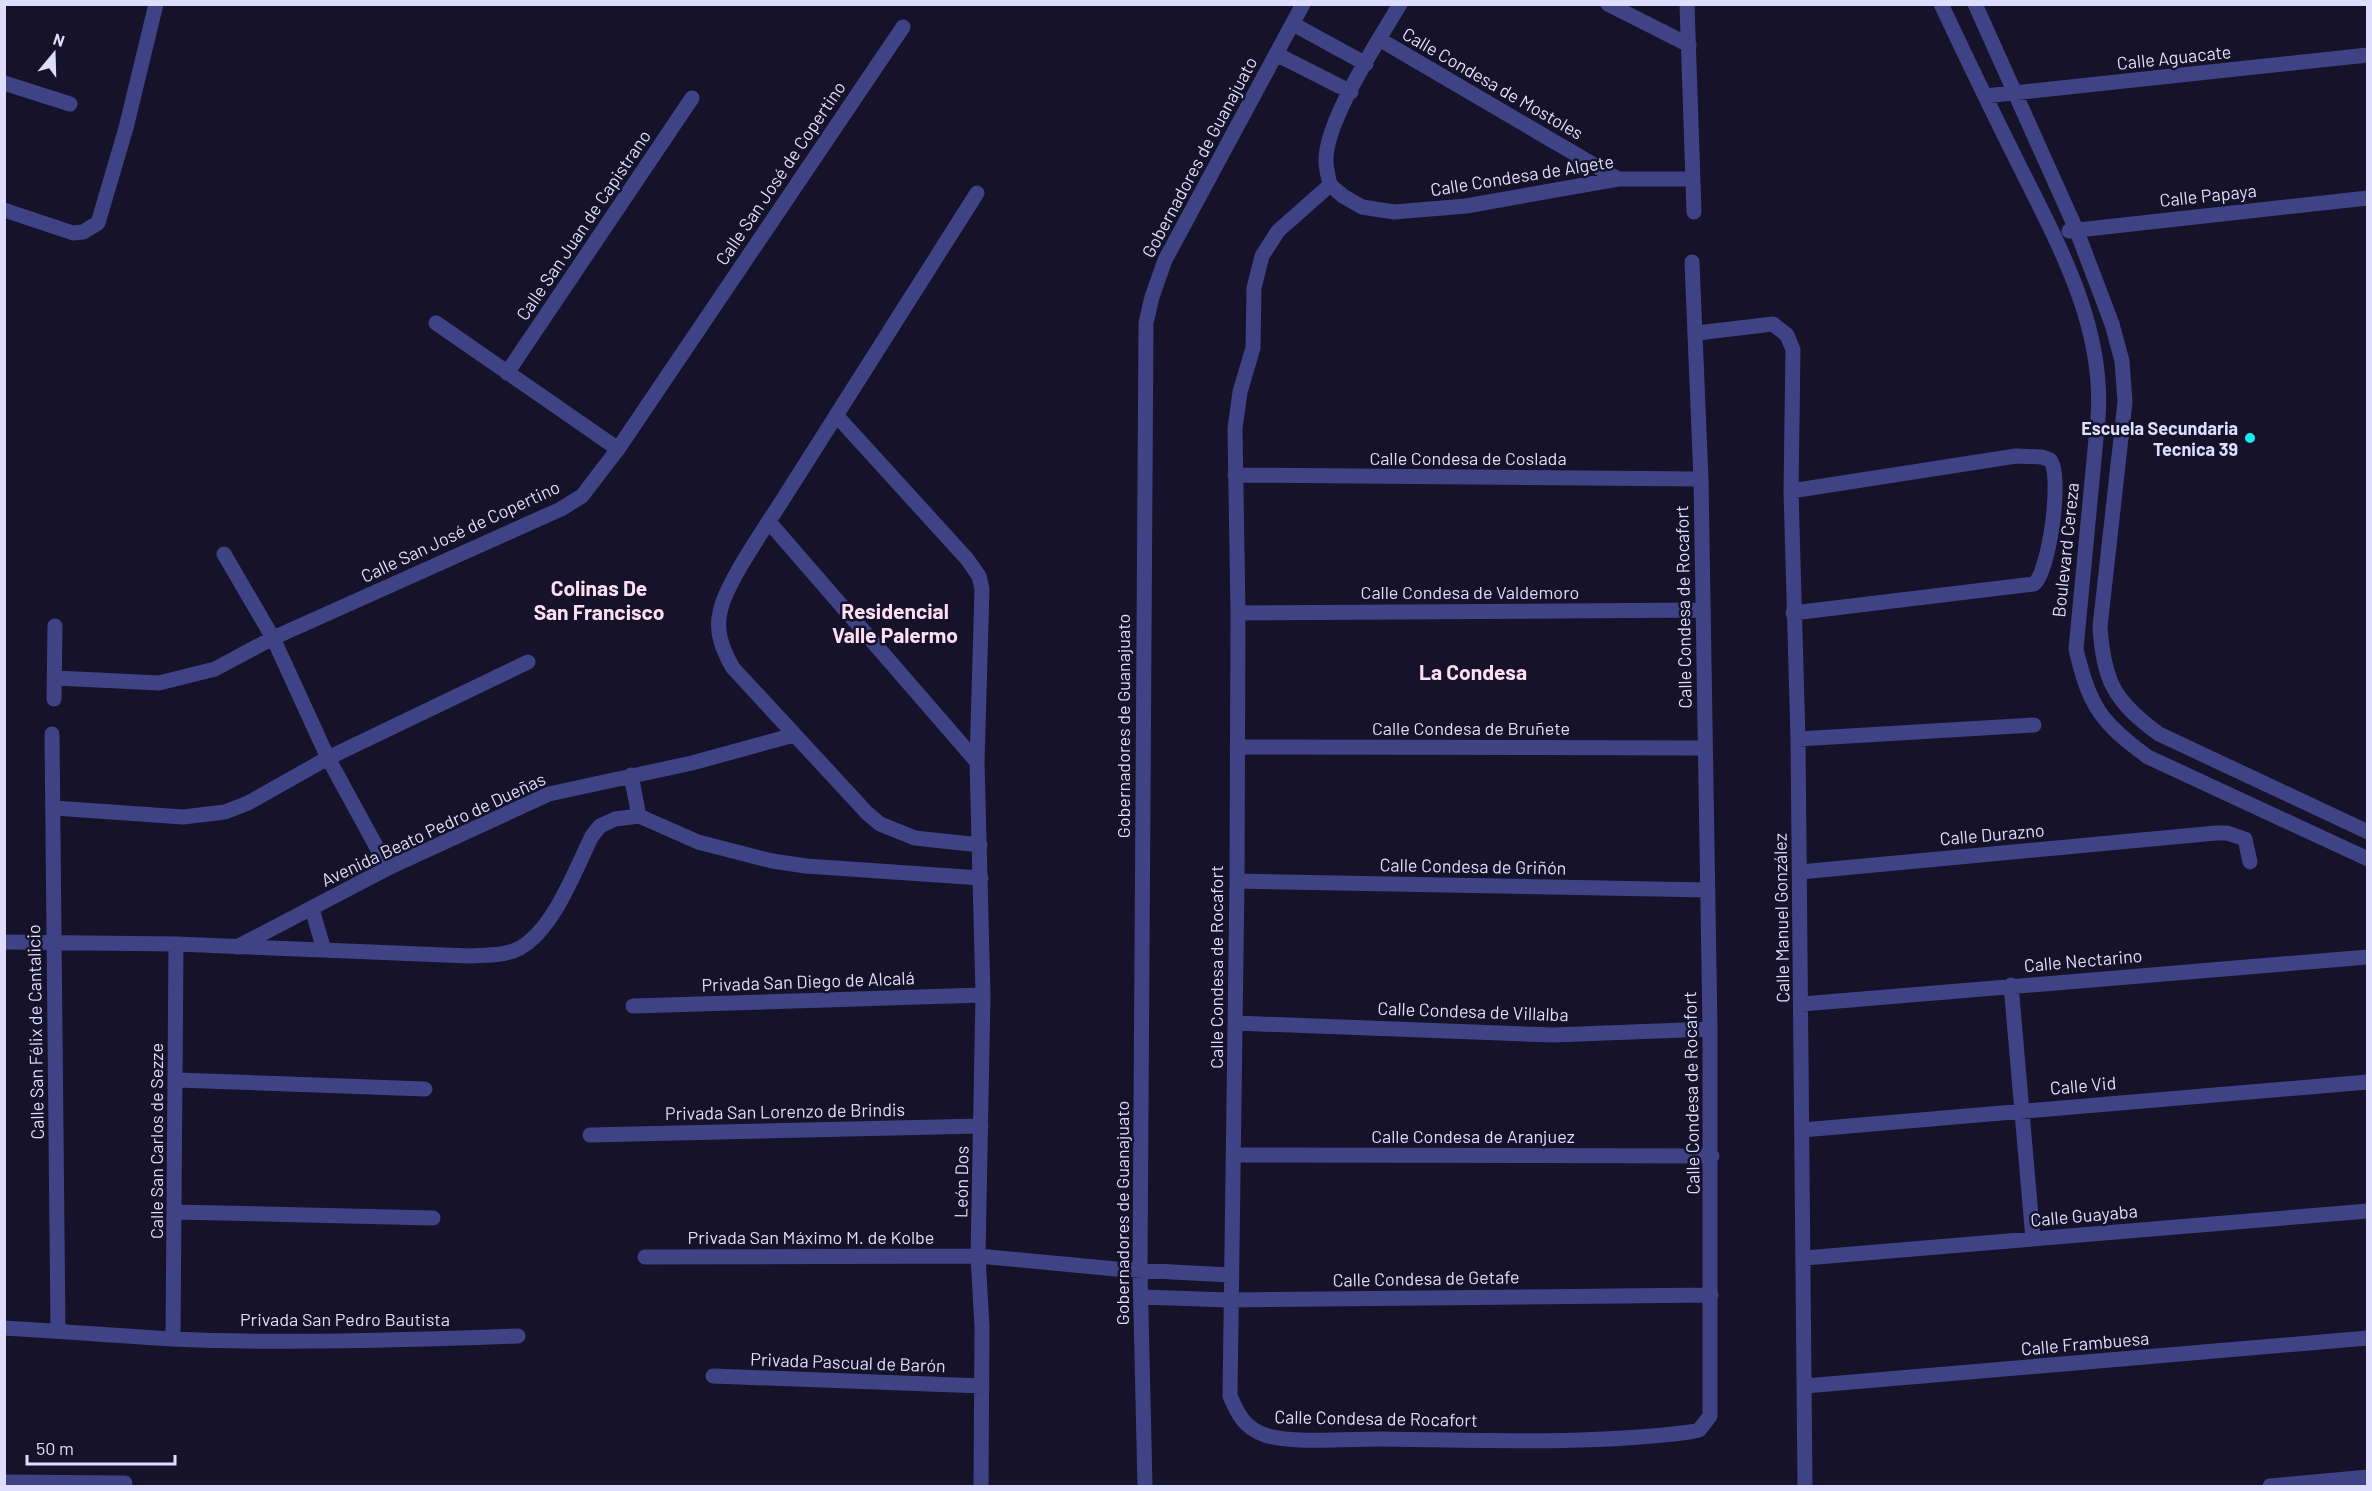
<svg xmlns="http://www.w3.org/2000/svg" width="2372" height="1491" font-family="Barlow,sans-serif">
	<rect width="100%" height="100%" fill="#15122a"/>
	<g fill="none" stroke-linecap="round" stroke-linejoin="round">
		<!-- minor -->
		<path stroke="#404286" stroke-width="15" d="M1400 4C1379 40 1324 123 1326 162 1326 170 1329 178 1330 185L1278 231 1262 256 1254 288 1253 348 1240 392 1235 428 1238 613 1237 881 1230 1396C1238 1415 1245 1428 1265 1435 1294 1444 1348 1439 1379 1439 1482 1440 1587 1445 1690 1432L1699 1430 1710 1416V1029L1701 479 1692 262
			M1608 4 1689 45
			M1687 4 1694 212
			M1941 4C1966 57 1991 109 2017 161 2057 242 2105 325 2098 418L2076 649C2089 706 2101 723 2148 757L2368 859
			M1975 4 2076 229 2112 324 2122 361 2125 402 2100 627C2104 682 2114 701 2159 734L2368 832
			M1293 24 1366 64
			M1379 39 1618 179
			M1276 54 1351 92
			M4 83 70 104
			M1985 96 2368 55
			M1330 185 1343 196 1362 207 1394 212 1466 206 1618 179H1692
			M977 193C913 293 850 393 787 493 769 522 726 582 720 612 715 632 723 651 733 668L867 813 880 824 915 838 980 845
			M4 210 73 233 83 232 98 223 126 128 156 4
			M2069 231 2368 198
			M436 323 618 449
			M1697 333 1773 324 1787 335 1793 350 1791 491 1798 739 1805 1486
			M507 373 692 98
			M836 415 967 559 979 576 982 589 977 762 983 995 978 1256 982 1327 981 1486
			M1235 475 1701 479
			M1791 491 2016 456 2042 457 2050 460C2063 474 2049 573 2034 584L1793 613
			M769 522 977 762
			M224 554 273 638 328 758 388 868
			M1238 613 1702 610
			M56 678 159 683 215 669 273 638 561 509 582 496 618 449 903 27
			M54 699 55 626
			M52 734 58 1331
			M1798 739 2034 725
			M1237 747 1704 748
			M631 775 639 816
			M54 808 183 817 225 812 248 803 328 758 528 662
			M1800 872 2216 833H2227L2245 839 2250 862
			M1237 881 1708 890
			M312 909 324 950
			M4 942 176 944 470 956C486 955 506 956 520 948 554 929 575 870 592 836L600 826 615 819 639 816 698 842 772 861 806 866 981 878
			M237 947 388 868 549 794 692 763 794 735
			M2011 985 2033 1239
			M1802 1004 2368 957
			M633 1006 983 995
			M1235 1023 1553 1035 1710 1029
			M177 1080 425 1089
			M1802 1130 2368 1082
			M590 1135 981 1126
			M1235 1155 1712 1156
			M176 1212 433 1218
			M645 1257 978 1256 1116 1269 1230 1275
			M1805 1258 2368 1211
			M1141 1297 1230 1300 1711 1295
			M4 1328C61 1331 116 1336 172 1339 287 1344 403 1340 518 1336
			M173 1339 176 944
			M713 1376 982 1386
			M1805 1386 2368 1338
			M4 1482 125 1483
			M1145 1486 1140 1270 1146 323 1152 297 1165 260 1303 4
			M2270 1486 2368 1477"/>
	</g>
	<!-- markers -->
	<circle fill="#15eaf1" stroke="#15122a" stroke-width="2" cx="2250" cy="438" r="6"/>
	<g text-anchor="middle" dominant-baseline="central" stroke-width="5" stroke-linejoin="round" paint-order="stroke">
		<!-- street labels -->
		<g font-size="18" fill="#dfddfd" stroke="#15122a">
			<text transform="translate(2174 57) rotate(-6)">Calle Aguacate</text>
			<text transform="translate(1493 83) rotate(30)">Calle Condesa de Mostoles</text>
			<text transform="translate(1199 157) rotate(-62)">Gobernadores de Guanajuato</text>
			<text transform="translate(780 173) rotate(-56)">Calle San José de Copertino</text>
			<text transform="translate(1522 175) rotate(-9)">Calle Condesa de Algete</text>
			<text transform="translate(2208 195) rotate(-6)">Calle Papaya</text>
			<text transform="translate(583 225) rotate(-56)">Calle San Juan de Capistrano</text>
			<text x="1468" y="458">Calle Condesa de Coslada</text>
			<text transform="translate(460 531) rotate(-25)">Calle San José de Copertino</text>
			<text transform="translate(2065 550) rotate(-84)">Boulevard Cereza</text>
			<text x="1470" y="592">Calle Condesa de Valdemoro</text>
			<text transform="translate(1683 607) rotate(-91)">Calle Condesa de Rocafort</text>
			<text transform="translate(1123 726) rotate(-90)">Gobernadores de Guanajuato</text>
			<text x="1471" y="728">Calle Condesa de Bruñete</text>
			<text transform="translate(433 829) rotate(-25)">Avenida Beato Pedro de Dueñas</text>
			<text transform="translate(1992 834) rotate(-5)">Calle Durazno</text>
			<text transform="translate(1473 866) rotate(1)">Calle Condesa de Griñón</text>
			<text transform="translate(1781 918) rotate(-91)">Calle Manuel González</text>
			<text transform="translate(2083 960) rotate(-5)">Calle Nectarino</text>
			<text transform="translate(1216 967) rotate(-90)">Calle Condesa de Rocafort</text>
			<text transform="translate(808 981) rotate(-2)">Privada San Diego de Alcalá</text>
			<text transform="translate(1473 1011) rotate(2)">Calle Condesa de Villalba</text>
			<text transform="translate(35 1032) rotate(-91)">Calle San Félix de Cantalicio</text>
			<text transform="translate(2083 1085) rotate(-5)">Calle Vid</text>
			<text transform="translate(1691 1093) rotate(-91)">Calle Condesa de Rocafort</text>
			<text transform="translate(785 1111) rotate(-1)">Privada San Lorenzo de Brindis</text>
			<text x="1473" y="1136">Calle Condesa de Aranjuez</text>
			<text transform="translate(156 1141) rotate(-90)">Calle San Carlos de Sezze</text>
			<text transform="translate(961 1182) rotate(-89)">León Dos</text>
			<text transform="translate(1122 1213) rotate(-90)">Gobernadores de Guanajuato</text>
			<text transform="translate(2084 1215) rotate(-5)">Calle Guayaba</text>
			<text x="811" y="1237">Privada San Máximo M. de Kolbe</text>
			<text transform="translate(1426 1278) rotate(-1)">Calle Condesa de Getafe</text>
			<text x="345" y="1319">Privada San Pedro Bautista</text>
			<text transform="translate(2085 1343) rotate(-5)">Calle Frambuesa</text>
			<text transform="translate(848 1362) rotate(2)">Privada Pascual de Barón</text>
			<text transform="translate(1376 1418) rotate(1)">Calle Condesa de Rocafort</text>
		</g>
		<!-- poi labels -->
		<g font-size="18" font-weight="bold" fill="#dfddfd" stroke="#15122a" text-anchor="end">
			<text x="2238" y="428">Escuela Secundaria<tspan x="2238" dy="21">Tecnica 39</tspan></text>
		</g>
		<!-- quarter labels -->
		<g font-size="21" font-weight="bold" fill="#fddff4" stroke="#15122a">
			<text x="599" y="587">Colinas De<tspan x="599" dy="24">San Francisco</tspan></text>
			<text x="895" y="610">Residencial<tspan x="895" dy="24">Valle Palermo</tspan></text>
			<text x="1473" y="671">La Condesa</text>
		</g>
	</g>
	<!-- border -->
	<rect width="2372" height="1491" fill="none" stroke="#dfddfd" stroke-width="12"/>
	<!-- north arrow -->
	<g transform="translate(54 54) rotate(19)" stroke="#15122a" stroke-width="4.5" paint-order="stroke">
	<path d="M0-4.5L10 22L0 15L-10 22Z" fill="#dfddfd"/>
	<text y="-9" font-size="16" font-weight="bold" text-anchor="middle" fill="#dfddfd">N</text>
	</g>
	<!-- scale -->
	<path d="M27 1455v9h148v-9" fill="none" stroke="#dfddfd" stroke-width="3"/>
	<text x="36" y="1455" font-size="18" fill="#dfddfd" stroke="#15122a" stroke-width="4.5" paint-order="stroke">50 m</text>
</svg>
